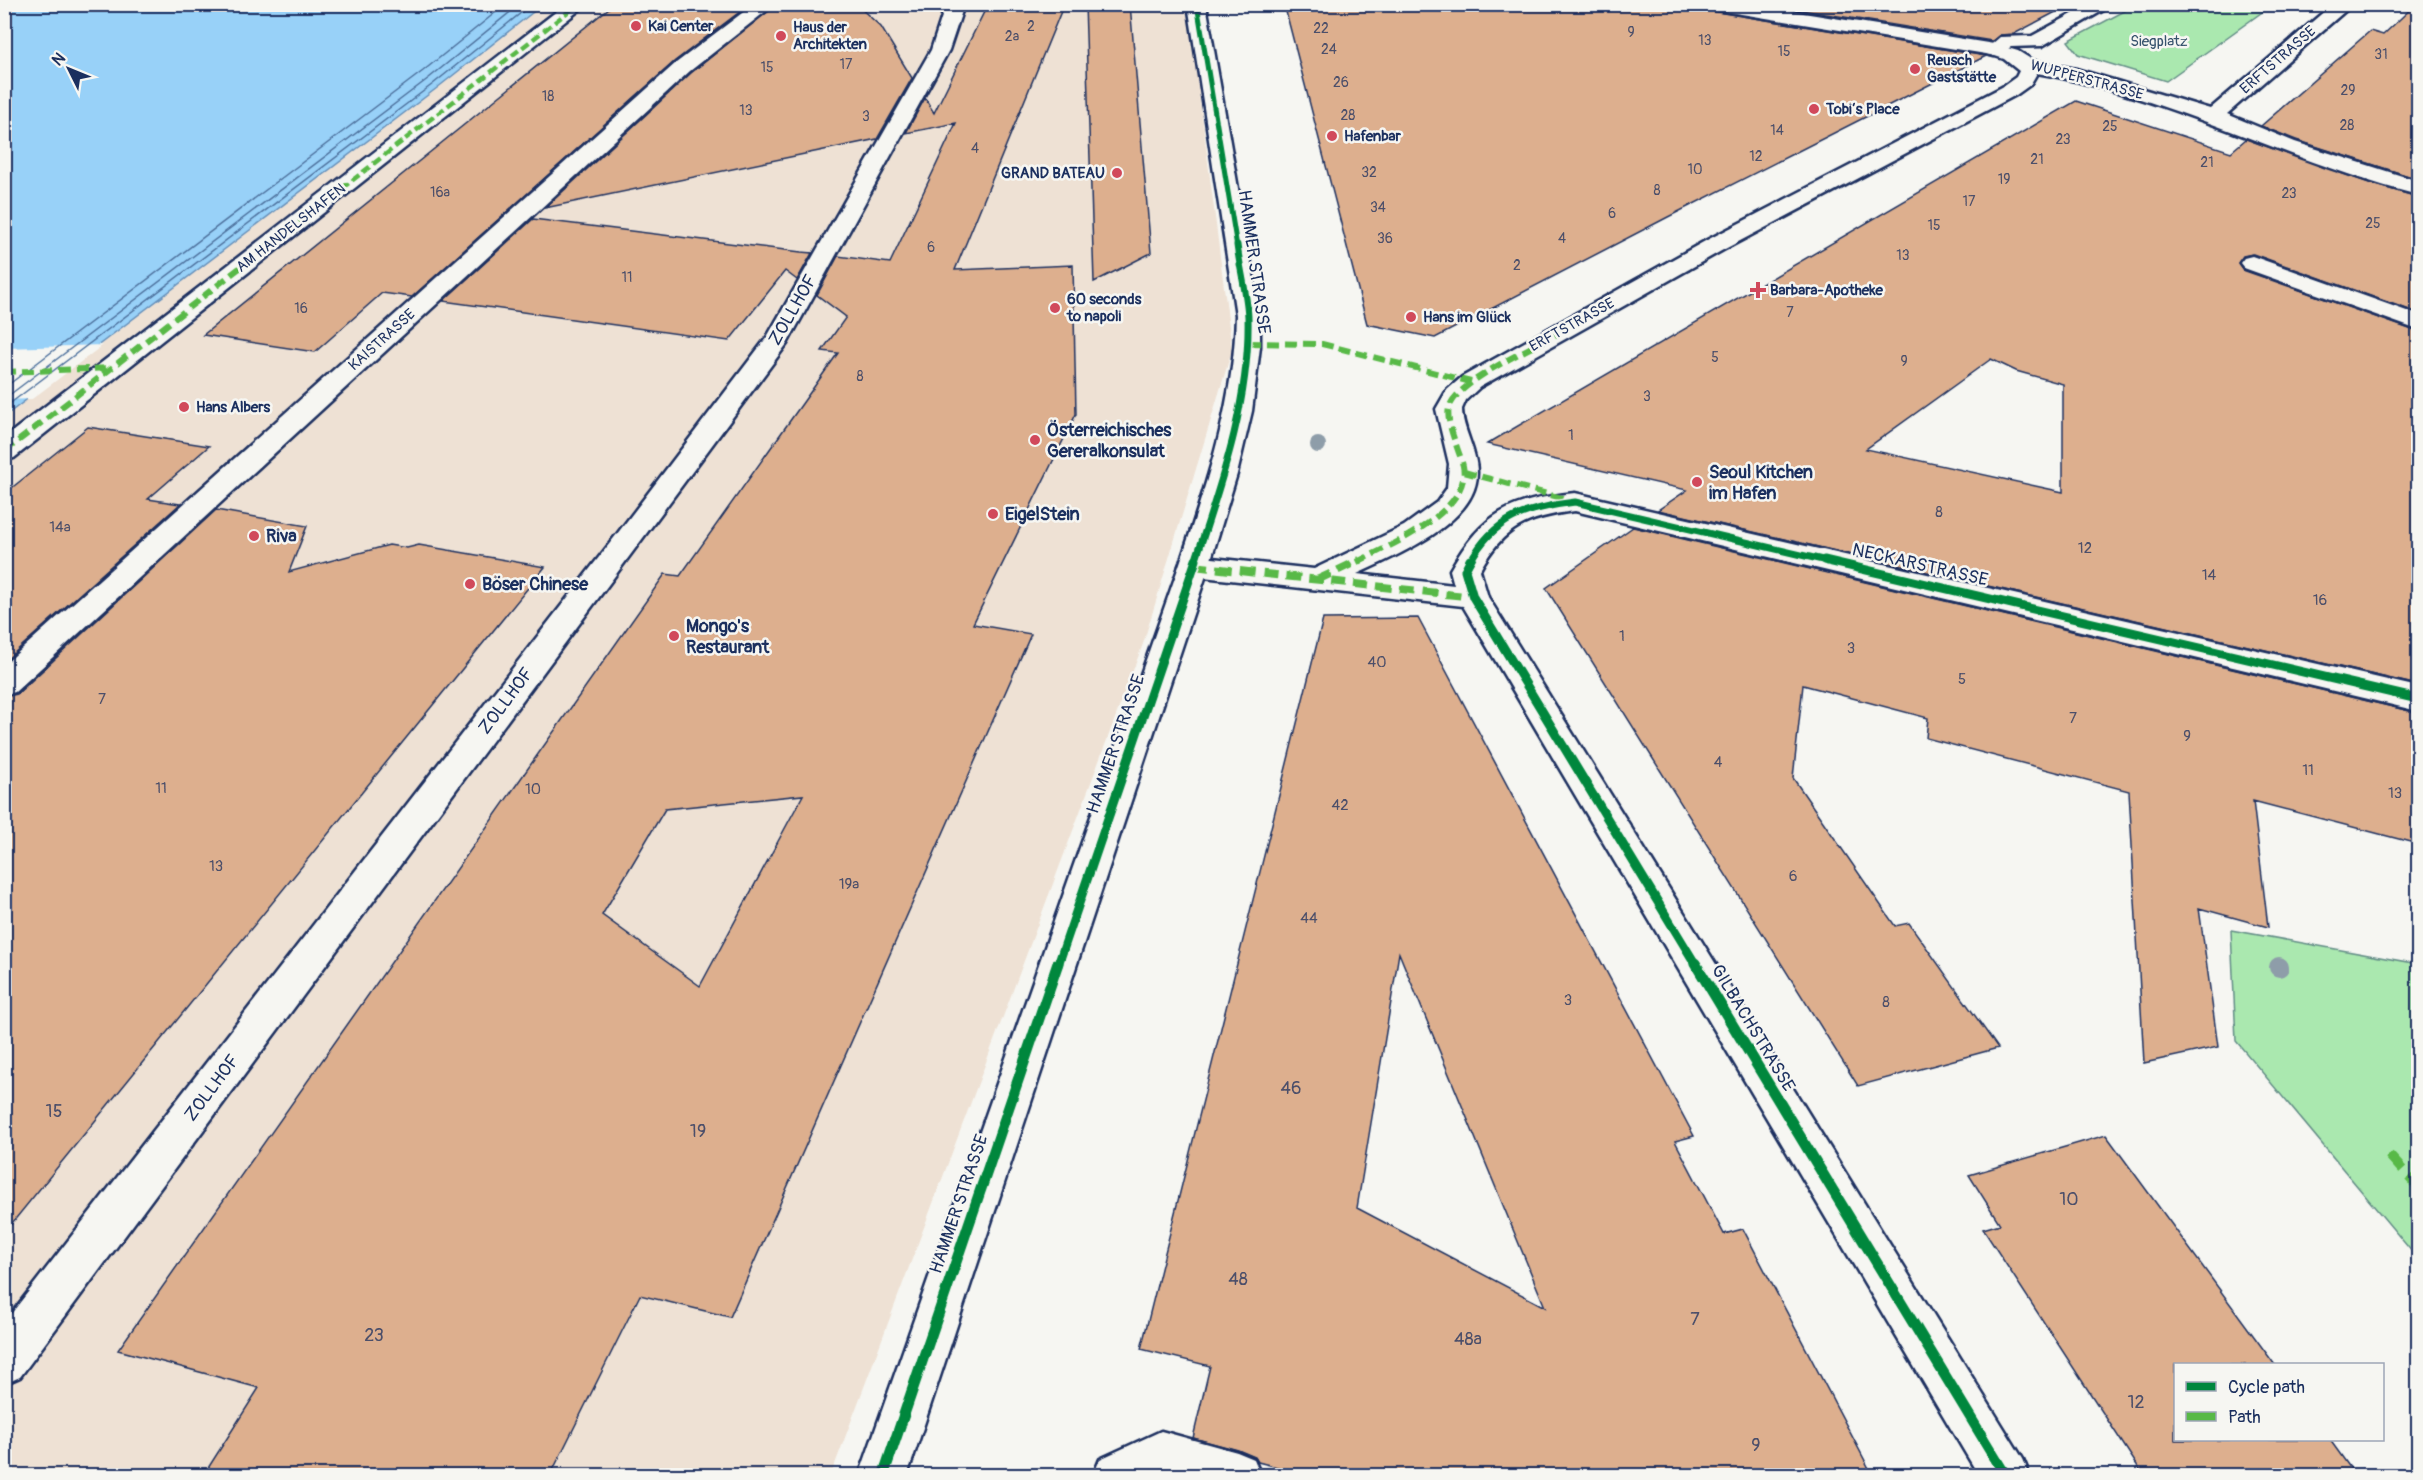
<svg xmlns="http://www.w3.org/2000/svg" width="2423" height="1480" font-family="Pangolin,sans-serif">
	<rect width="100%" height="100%" fill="#f6f6f2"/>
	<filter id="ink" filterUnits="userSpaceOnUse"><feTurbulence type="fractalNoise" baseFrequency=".0167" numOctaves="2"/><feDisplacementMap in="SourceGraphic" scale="12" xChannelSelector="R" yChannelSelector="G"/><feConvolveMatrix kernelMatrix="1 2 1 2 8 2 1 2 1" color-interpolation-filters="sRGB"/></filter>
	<g filter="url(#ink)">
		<!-- built -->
		<path fill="#eee1d4" d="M5 5H1188L1232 350 1143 644 831 1475 5 1476Z"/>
		<!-- green -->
		<path fill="#aae8af" stroke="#628c86" stroke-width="1.5" d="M2136 5V4L2272 5 2166 81 2078 54 2068 41Z
			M2231 930 2418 964V1259L2236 1041Z"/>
		<!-- water -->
		<path fill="#98d1f8" stroke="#6690ba" stroke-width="1.5" d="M5 5H542L437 88 5 416Z"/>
		<!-- pier -->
		<path fill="#f6f6f2" d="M103 345 32 399 5 400V348Z"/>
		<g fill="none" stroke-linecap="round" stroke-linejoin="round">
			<!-- shore -->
			<path stroke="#4d709c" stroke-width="1.5" d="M4 388 423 71 506 4
				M4 399 429 78 520 4
				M4 408 433 84 532 4"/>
		</g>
		<!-- building -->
		<path fill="#ddaf8e" stroke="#1b2f5e" stroke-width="1.5" fill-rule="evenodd" d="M614 4H750L675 61 412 297 382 293 315 352 203 335Z
			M777 4H856L881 27 912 78 877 139 545 208 691 73Z
			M988 4H1064L955 270 1073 265 1076 414 973 624 1031 634 730 1317 640 1295 550 1476H203L259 1388 118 1350 665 574 680 576 838 353 822 351 846 317 817 295 838 256 890 263 956 123 906 133 925 98 934 113ZM803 795 700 986 602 915 665 809Z
			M1085 4H1130L1151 253 1094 282Z
			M1284 4H1700L1711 11 1986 56 1668 217 1435 338 1367 324Z
			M1765 4H2071L2014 34 2000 35 1992 41Z
			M2416 4H2418V179L2296 140 2261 126 2370 31 2383 35Z
			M2076 101 2231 152 2246 139 2369 183 2418 197V313L2253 254 2243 256 2238 263 2243 270 2418 332V685L1658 510 1687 490 1487 444ZM1991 359 2016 371 2063 384V492L1866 449Z
			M533 219 801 252 812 253 797 280 785 271 729 341 443 301Z
			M88 427 209 446 148 499 180 504 4 662V494Z
			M216 510 307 526 289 572 389 545 407 548 419 545 545 567 4 1233V697L17 694Z
			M1633 527 2418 713V844L2253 801 2268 927 2199 908 2218 1047 2144 1063 2129 791 1926 738 1928 718 1803 685 1793 778 1895 926 1909 923 1998 1048 1858 1086 1546 588Z
			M1418 618 1694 1136 1675 1141 1724 1234 1743 1229 1873 1476H1311L1258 1462 1255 1457 1238 1450 1193 1438 1210 1366 1141 1349 1323 619ZM1399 953 1545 1307 1357 1208Z
			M2106 1135 2275 1365H2175V1440H2330L2356 1476H2144L1983 1229 2000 1224 1969 1175Z"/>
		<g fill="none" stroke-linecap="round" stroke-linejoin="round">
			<defs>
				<path id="service" d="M2091 4H2114L2042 46 2011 47 1994 56 1987 54 1985 50 2000 37 2032 36Z
					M2252 256 2418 315V330L2244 268 2240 263 2244 258Z
					M1161 1431 1237 1452 1254 1459 1261 1476H1093L1100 1459Z"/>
				<path id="pedestrian" d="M566 4H587L14 458 4 460V438Z"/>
				<path id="minor" d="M754 4H775L690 71 15 692 4 695V665L676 63Z
					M939 4H961L963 8 949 50 787 344 20 1377 4 1384V1323L617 534 767 337 931 50 944 10Z
					M1702 4H1748L1994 44 2018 51 2034 61 2076 69 2210 109 2333 4H2353L2227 114 2295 142 2418 181V195C2289 162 2169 96 2037 73L2030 85 2016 95 1723 250 1480 387 1466 400 1462 409C1462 429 1477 450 1477 472 1478 523 1395 556 1357 574L1454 585 1450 570C1483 512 1510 500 1575 493L2418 687V711L1575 511C1528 517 1503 527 1480 570L1488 597 2023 1459 2030 1476H1979L1463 606 1194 576 1184 573 1179 566 1184 559 1194 556 1314 569 1404 526 1437 502 1447 488 1449 464 1436 409 1447 390 1462 377 1707 240 2002 87 2016 77 2019 71 2004 59 1992 55 1711 9Z"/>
				<path id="tertiary" d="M1188 4H1206L1260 315V347L1252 411 1237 474 1209 566 907 1476H859L1179 566C1207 483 1234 403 1236 315Z"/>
			</defs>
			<!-- service casing -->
			<use href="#service" stroke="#1b2f5e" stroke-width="5"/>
			<!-- pedestrian casing -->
			<use href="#pedestrian" stroke="#1b2f5e" stroke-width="5"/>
			<!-- minor casing -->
			<use href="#minor" stroke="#1b2f5e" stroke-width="5"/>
			<!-- tertiary casing -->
			<use href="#tertiary" stroke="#1b2f5e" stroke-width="5"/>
			<!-- service -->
			<use href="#service" fill="#f6f6f2" fill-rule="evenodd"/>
			<!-- pedestrian -->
			<use href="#pedestrian" fill="#f6f6f2" fill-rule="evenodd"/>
			<!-- minor -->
			<use href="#minor" fill="#f6f6f2" fill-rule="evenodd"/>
			<!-- tertiary -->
			<use href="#tertiary" fill="#f6f6f2" fill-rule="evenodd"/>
			<!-- quiet-far3 -->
			<path stroke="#58b947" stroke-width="4.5" stroke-dasharray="9 4.5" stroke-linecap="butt" d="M267 247 578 4"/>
			<!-- quiet-far2 -->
			<path stroke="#58b947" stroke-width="6" stroke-dasharray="12 6" stroke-linecap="butt" d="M1249 343 1322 344 1471 382
				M4 372 112 368
				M4 452 269 245
				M1464 472 1566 499
				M1357 562C1389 546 1472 511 1463 466 1460 452 1445 422 1449 408 1456 382 1533 347 1557 334"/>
			<!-- quiet-far1 -->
			<path stroke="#58b947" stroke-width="8" stroke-dasharray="15 8" stroke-linecap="butt" d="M1194 566 1473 597
				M1317 580 1360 560"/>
			<!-- quiet -->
			<path stroke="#58b947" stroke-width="10" stroke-dasharray="20 10" stroke-linecap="butt" d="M2389 1155 2418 1187"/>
			<defs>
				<path id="cycleway-far3" d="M1197 4 1237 247"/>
				<path id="cycleway-far2" d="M1195 562C1221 483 1250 402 1248 317 1247 294 1240 269 1237 245
					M1470 562C1494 517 1527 508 1575 502L1831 562"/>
				<path id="cycleway-far1" d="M1470 560 1465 570 1473 597 1696 965
					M1824 560 2418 699
					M1058 965 1196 560"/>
				<path id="cycleway" d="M1695 963 2006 1476
					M883 1476 1058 963"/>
			</defs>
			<!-- cycleway-far3 casing -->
			<use href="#cycleway-far3" stroke="#f6f6f2" stroke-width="8"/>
			<!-- cycleway-far2 casing -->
			<use href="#cycleway-far2" stroke="#f6f6f2" stroke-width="10"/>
			<!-- cycleway-far1 casing -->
			<use href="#cycleway-far1" stroke="#f6f6f2" stroke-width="13"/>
			<!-- cycleway casing -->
			<use href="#cycleway" stroke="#f6f6f2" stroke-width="15"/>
			<!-- cycleway-far3 -->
			<use href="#cycleway-far3" stroke="#00873e" stroke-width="5"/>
			<!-- cycleway-far2 -->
			<use href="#cycleway-far2" stroke="#00873e" stroke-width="7"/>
			<!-- cycleway-far1 -->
			<use href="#cycleway-far1" stroke="#00873e" stroke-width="9"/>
			<!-- cycleway -->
			<use href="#cycleway" stroke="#00873e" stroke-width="11"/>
		</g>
		<!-- trees -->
		<g fill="#8e9da9">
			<circle cx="1318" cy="445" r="8"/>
			<circle cx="2279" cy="967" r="10"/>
		</g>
	</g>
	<!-- markers -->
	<g fill="#d1495b" stroke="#f6f6f2" stroke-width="2">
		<circle cx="636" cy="26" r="6"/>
		<circle cx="781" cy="36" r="6"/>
		<circle cx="1915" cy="69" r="6"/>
		<circle cx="1814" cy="109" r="6"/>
		<circle cx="1332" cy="136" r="6"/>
		<circle cx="1117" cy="173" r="6"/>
		<path d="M1755 281h6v6h6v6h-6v6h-6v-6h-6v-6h6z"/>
		<circle cx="1055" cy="308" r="6"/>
		<circle cx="1411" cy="317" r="6"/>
		<circle cx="184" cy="407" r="6"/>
		<circle cx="1035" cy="440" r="6"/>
		<circle cx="1697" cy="482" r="6"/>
		<circle cx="993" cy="514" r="6"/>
		<circle cx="254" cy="536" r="6"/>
		<circle cx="470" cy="584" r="6"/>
		<circle cx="674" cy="636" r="6"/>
	</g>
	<g text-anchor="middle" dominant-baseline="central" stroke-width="5" stroke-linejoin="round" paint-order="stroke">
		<!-- far-number labels -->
		<g font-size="14" fill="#4c4f6a">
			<text x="1031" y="26">2</text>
			<text x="1321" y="28">22</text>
			<text x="1631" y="32">9</text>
			<text x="1012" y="36">2a</text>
			<text x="1705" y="40">13</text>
			<text x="1329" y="49">24</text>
			<text x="1784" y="51">15</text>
			<text x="2381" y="54">31</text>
			<text x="846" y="64">17</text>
			<text x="767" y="67">15</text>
			<text x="1341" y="82">26</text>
			<text x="2348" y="90">29</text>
			<text x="548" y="96">18</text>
			<text x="746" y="110">13</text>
			<text x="1348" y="115">28</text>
			<text x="866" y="116">3</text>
			<text x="2347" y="125">28</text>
			<text x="2110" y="126">25</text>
			<text x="1777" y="130">14</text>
			<text x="2063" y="139">23</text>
			<text x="975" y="148">4</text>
			<text x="1756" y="156">12</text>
			<text x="2037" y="159">21</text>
			<text x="2207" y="162">21</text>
			<text x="1695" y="169">10</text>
			<text x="1369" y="172">32</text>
			<text x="2004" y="179">19</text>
			<text x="1657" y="190">8</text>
			<text x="440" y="192">16a</text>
			<text x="2289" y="193">23</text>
			<text x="1969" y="201">17</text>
			<text x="1378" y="207">34</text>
			<text x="1612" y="213">6</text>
			<text x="2373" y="223">25</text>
			<text x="1934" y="225">15</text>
			<text x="1385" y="238">36</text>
			<text x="1562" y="238">4</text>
			<text x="931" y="247">6</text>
			<text x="1903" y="255">13</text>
			<text x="1517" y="265">2</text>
			<text x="627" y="277">11</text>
			<text x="301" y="308">16</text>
			<text x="1790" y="312">7</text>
			<text x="1715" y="357">5</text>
			<text x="1904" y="361">9</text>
			<text x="860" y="376">8</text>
			<text x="1647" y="396">3</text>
		</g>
		<!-- far-poi labels -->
		<g font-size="15" font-weight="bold" fill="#1b2f5e" stroke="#f6f6f2" text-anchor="start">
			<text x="648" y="26">Kai Center</text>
			<text x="793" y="27">Haus der<tspan x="793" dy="17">Architekten</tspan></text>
			<text x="1927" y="60">Reusch<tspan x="1927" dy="17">Gaststätte</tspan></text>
			<text x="1826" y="109">Tobi‘s Place</text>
			<text x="1344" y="136">Hafenbar</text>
			<text x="1105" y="173" text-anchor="end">GRAND BATEAU</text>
			<text x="1770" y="290">Barbara-Apotheke</text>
			<text x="1067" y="299">60 seconds<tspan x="1067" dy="17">to napoli</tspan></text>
			<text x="1423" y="317">Hans im Glück</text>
			<text x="196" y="407">Hans Albers</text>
		</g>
		<!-- far-park labels -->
		<g font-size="15" fill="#38546e" stroke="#f6f6f2">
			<text x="2159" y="41">Siegplatz</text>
		</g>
		<!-- far-street labels -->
		<g font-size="15" fill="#1b2f5e" stroke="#f6f6f2">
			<text transform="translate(2278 60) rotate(-41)">ERFTSTRASSE</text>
			<text transform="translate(2087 80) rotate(15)">WUPPERSTRASSE</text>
			<text transform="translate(291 228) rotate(-38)">AM HANDELSHAFEN</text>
			<text transform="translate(1572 325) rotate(-29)">ERFTSTRASSE</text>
			<text transform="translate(382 340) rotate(-42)">KAISTRASSE</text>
		</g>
		<!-- number labels -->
		<g font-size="15" fill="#4c4f6a">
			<text x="1571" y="435">1</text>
			<text x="1939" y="512">8</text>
			<text x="60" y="527">14a</text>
			<text x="2085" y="548">12</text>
			<text x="2209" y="575">14</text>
			<text x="2320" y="600">16</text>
			<text x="1622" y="636">1</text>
			<text x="1851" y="648">3</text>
			<text x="1377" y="662">40</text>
			<text x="1962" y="679">5</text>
			<text x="102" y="699">7</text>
			<text x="2073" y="718">7</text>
			<text x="2187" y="736">9</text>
			<text x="1718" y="762">4</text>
			<text x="2308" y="770">11</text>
			<text x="161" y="788">11</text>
			<text x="533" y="789">10</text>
			<text x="2395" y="793">13</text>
			<text x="1340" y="805">42</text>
			<text x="216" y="866">13</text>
			<text x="1793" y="876">6</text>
			<text x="849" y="884">19a</text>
			<text x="1309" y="918">44</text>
			<text x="1568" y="1000">3</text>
			<text x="1886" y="1002">8</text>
		</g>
		<!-- street labels -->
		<g font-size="18" fill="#1b2f5e" stroke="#f6f6f2">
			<text transform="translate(1254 262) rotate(82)">HAMMER STRASSE</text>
			<text transform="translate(793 310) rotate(-60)">ZOLLHOF</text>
			<text transform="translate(1920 565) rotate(13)">NECKARSTRASSE</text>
			<text transform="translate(506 701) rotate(-53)">ZOLLHOF</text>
			<text transform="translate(1116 744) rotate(-71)">HAMMER STRASSE</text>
			<text transform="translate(1753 1028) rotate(59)">GILBACHSTRASSE</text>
			<text transform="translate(212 1088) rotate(-53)">ZOLLHOF</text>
			<text transform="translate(959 1204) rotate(-71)">HAMMER STRASSE</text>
		</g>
		<!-- poi labels -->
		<g font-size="18" font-weight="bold" fill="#1b2f5e" stroke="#f6f6f2" text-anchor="start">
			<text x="1047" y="430">Österreichisches<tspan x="1047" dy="21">Gereralkonsulat</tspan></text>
			<text x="1709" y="472">Seoul Kitchen<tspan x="1709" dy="21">im Hafen</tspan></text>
			<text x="1005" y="514">EigelStein</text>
			<text x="266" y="536">Riva</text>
			<text x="482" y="584">Böser Chinese</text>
			<text x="686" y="626">Mongo's<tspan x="686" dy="21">Restaurant</tspan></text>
		</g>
		<!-- near-number labels -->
		<g font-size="18" fill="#4c4f6a">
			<text x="1291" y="1088">46</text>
			<text x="54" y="1111">15</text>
			<text x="698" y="1131">19</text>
			<text x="2069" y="1199">10</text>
			<text x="1238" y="1279">48</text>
			<text x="1695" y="1319">7</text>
			<text x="374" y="1335">23</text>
			<text x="1468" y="1339">48a</text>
			<text x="2136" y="1402">12</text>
			<text x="1756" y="1445">9</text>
		</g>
	</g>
	<!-- margin -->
	<rect width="2423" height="1480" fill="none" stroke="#f6f6f2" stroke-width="24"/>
	<rect x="12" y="12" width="2399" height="1456" fill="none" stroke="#1b2f5e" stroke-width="2" filter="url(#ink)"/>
	<!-- legend -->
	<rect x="2174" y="1363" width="210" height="78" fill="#f6f6f2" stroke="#9ea6b7" stroke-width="1.5"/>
	<rect x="2186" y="1382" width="30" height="9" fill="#00873e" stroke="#9ea6b7" stroke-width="1.5"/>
	<text x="2228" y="1393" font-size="18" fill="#1b2f5e">Cycle path</text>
	<rect x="2186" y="1412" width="30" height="9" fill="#58b947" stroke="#9ea6b7" stroke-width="1.5"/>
	<text x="2228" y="1423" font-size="18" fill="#1b2f5e">Path</text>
	<!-- north arrow -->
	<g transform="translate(69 69) rotate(313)" stroke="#f6f6f2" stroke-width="4.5" paint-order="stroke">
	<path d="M0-4.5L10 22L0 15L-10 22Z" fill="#1b2f5e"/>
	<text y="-9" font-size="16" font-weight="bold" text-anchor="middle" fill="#1b2f5e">N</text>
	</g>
</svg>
